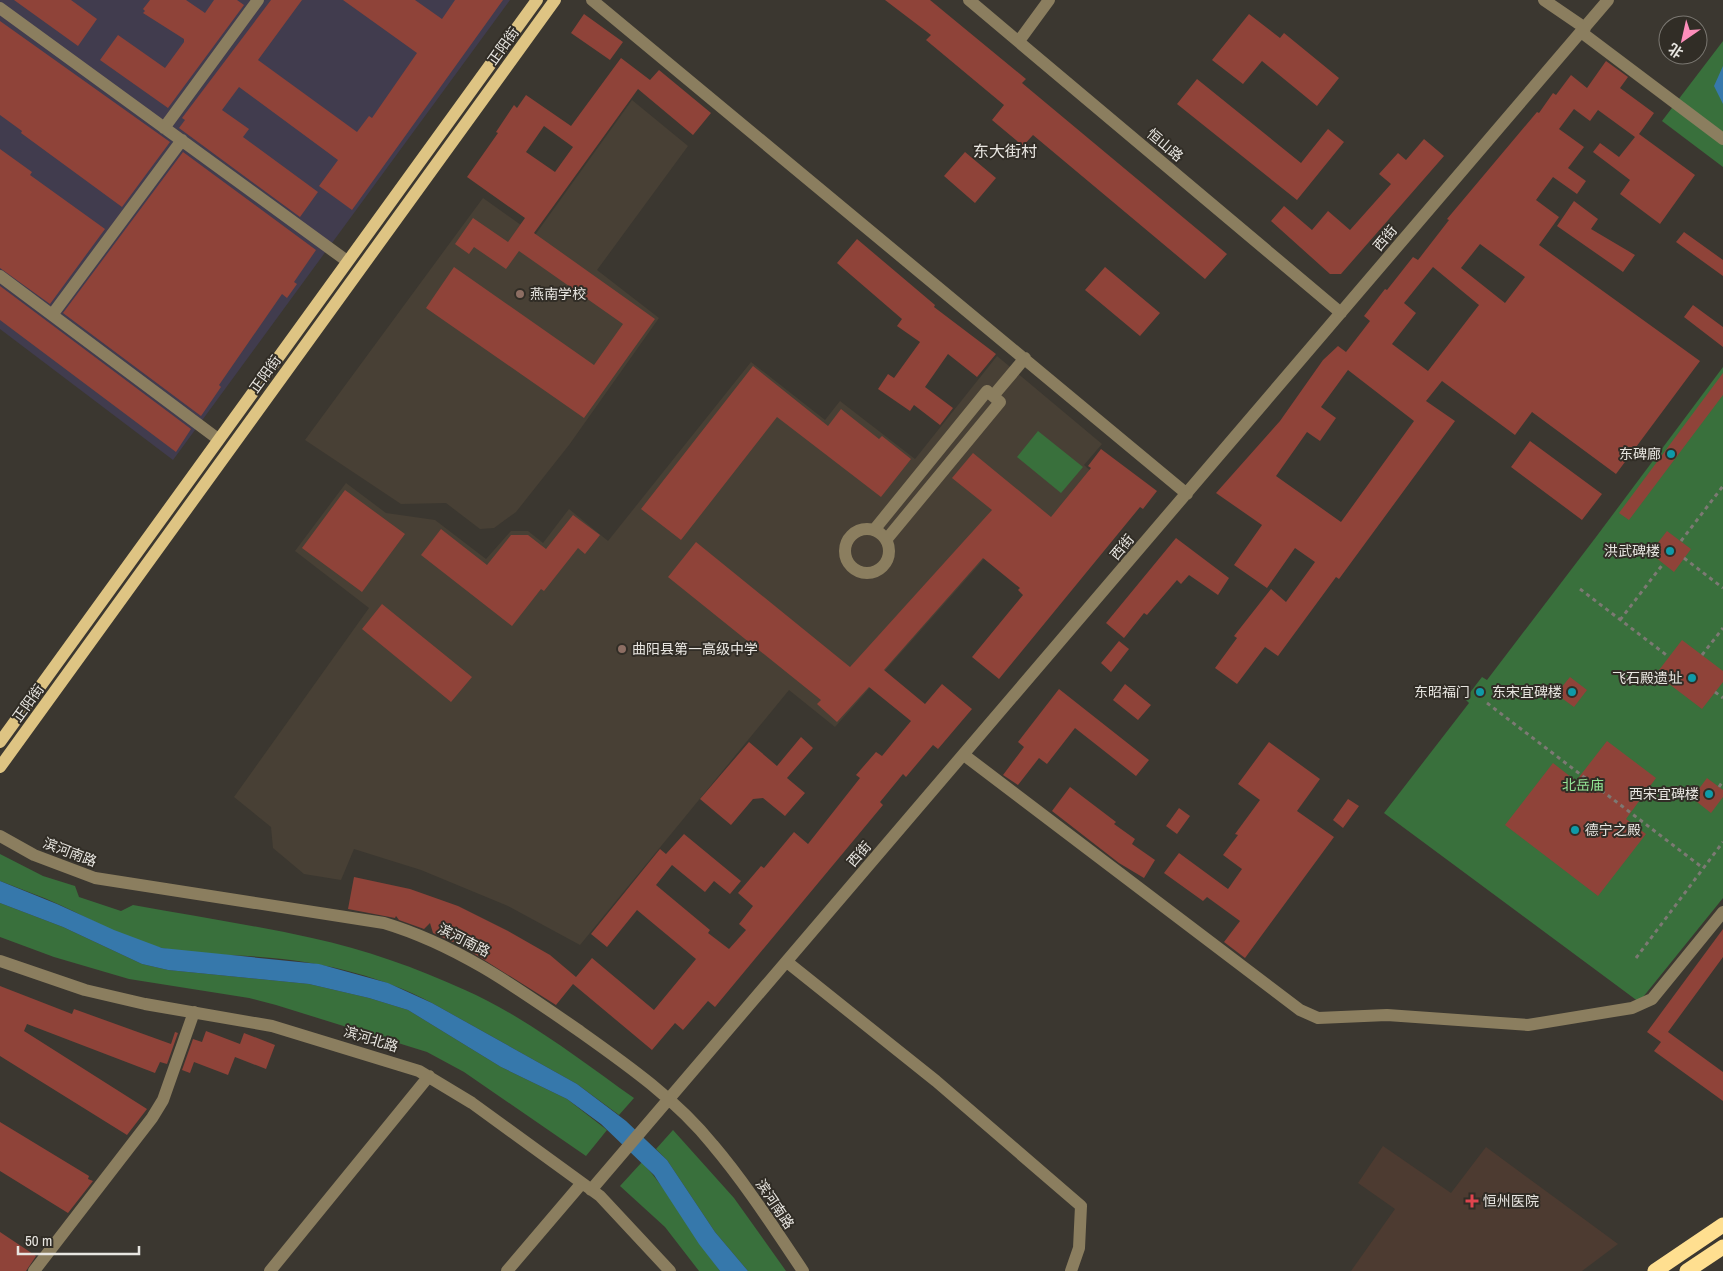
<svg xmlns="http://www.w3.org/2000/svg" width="1723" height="1271" font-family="'Archivo Narrow','Noto Sans SC',sans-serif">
	<rect width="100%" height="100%" fill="#3b3730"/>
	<!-- commercial -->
	<path fill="#413c4e" d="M0 0H510L173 460 0 329Z"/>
	<!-- built -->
	<path fill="#484035" d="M632 100 688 146 597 270 659 318 569 445 516 512 494 528 480 529 446 503 401 504 305 440 483 198 535 235Z
		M997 356 1102 444 1084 465 1101 480 1037 557 1007 533 835 727 789 690 580 945 508 906 421 870 354 849 341 880 304 874 273 848 271 827 234 797 369 608 295 551 346 483 386 513 435 520 486 559 511 531H528L543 543 569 509 608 541 751 362 825 420 840 401 915 459Z"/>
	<!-- medical -->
	<path fill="#4d3b31" d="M1383 1146 1451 1193 1486 1147 1618 1244 1582 1271H1351L1395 1209 1358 1183Z"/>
	<!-- green -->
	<path fill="#39703c" d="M1723 41V167L1662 121Z
		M1723 367V898L1639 1002 1384 813 1469 703 1465 699 1482 677 1487 680 1596 537Z
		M1038 431 1083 467 1061 493 1017 457Z
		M0 854 43 876 75 886 79 897 121 911 133 905C193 916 253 925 312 938 364 949 417 968 465 990 526 1017 580 1060 634 1098L619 1115 577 1084 432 1003C383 977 327 963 272 958 235 954 198 956 162 948 126 940 93 920 60 905 41 896 20 889 0 881Z
		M0 903 63 927 142 964 168 970 309 984 369 998 408 1010 501 1067 567 1099 607 1130 586 1156 464 1072 427 1052 276 1005 249 998 129 979 54 957 0 937Z
		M673 1130 734 1198 786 1271H748L715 1232 667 1160 656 1149Z
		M642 1162C672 1195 693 1236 720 1271H699L665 1227 620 1186Z"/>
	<!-- water -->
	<path fill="#3678ab" d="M1723 66V104L1714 86Z
		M0 881 57 904 114 930 162 948 319 964 388 983 432 1003 577 1084 626 1121 667 1160 715 1232 748 1271H720L699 1244 654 1175 601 1124 567 1099 501 1067 408 1010 369 998 309 984 168 970 142 964 63 927 0 903Z"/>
	<!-- building -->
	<path fill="#8f4339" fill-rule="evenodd" d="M14 0H71L97 19 78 46Z
		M150 0H186L205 13 214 0H237L244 5 168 108 100 60 118 35 165 68 184 42V39L143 13 145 11 143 9Z
		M271 0H302L258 60 357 132 369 116 372 118 417 53 343 0H415L442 19 455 0H503L352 210 319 186 338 160 239 87 222 110 249 129 243 137 318 192 300 217 179 128 185 120 182 118Z
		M885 0H930L1026 79 1022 83 1227 254 1205 279 1033 135 1023 146 992 120 1004 105 926 40 931 35Z
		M584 14 623 42 610 60 571 33Z
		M1249 14 1280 38 1284 33 1339 78 1317 106 1262 61 1243 84 1212 60Z
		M0 21 170 142 122 207 21 133 22 131 0 115Z
		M621 58 650 80 659 70 711 113 693 135 638 89 534 233 655 319 584 418 426 308 454 267 594 365 623 324 519 251 506 269 474 247 469 254 455 244 473 218 508 242 525 218 467 177 498 133 496 132 514 105 517 108 526 95 571 126ZM544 126 573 147 555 172 526 152Z
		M1606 61 1628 77 1620 88 1654 113 1639 134 1695 175 1660 224 1620 194 1630 180 1593 152 1600 143 1619 157 1635 137 1598 110 1590 121 1574 109 1559 129 1584 147 1568 168 1586 181 1577 194 1553 177 1536 200 1559 217 1539 245 1700 361 1616 474 1532 412 1515 435 1442 381 1426 401 1455 421 1339 579 1336 577 1278 656 1265 647 1237 684 1215 668 1237 638 1234 636 1271 589 1286 602 1315 562 1295 548 1267 588 1234 565 1262 525 1216 493 1280 421 1323 360 1338 346 1346 352 1370 321 1364 316 1385 289 1387 290 1413 257 1418 260 1449 220 1447 219 1537 112 1539 113 1553 93 1556 95 1571 75 1587 88ZM1480 244 1525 277 1505 303 1461 268ZM1433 267 1479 305 1428 371 1392 344 1416 313 1404 303ZM1348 370 1414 421 1341 522 1276 476 1307 432 1320 441 1336 418 1321 407Z
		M1197 79 1301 163 1328 129 1344 142 1297 200 1177 104Z
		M1424 139 1444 156 1341 274H1330L1271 221 1284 206 1312 230 1328 211 1350 230 1391 184 1379 174 1398 153 1406 160Z
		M0 149 32 172 30 175 105 229 50 304 0 268Z
		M183 152 316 250 294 282 297 284 287 298 282 294 219 385 221 387 201 416 63 313Z
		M965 152 996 178 975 203 944 176Z
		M1574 201 1598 219 1591 229 1635 255 1623 272 1557 226Z
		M1684 232 1723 260V276L1676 242Z
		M857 239 935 305 934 307 996 354 977 377 948 354 925 387 953 408 940 425 914 405 910 411 878 389 888 374 894 378 920 342 897 326 902 319 837 263Z
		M1105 267 1160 313 1140 336 1085 290Z
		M0 286 191 429 176 452 0 320Z
		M1693 305 1723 327V347L1684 317Z
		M753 366 828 426 841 409 879 439 882 436 911 459 881 497 777 417 681 540 641 509Z
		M1723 373V395L1629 520 1619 513Z
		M1530 441 1602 494 1582 520 1511 467Z
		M1101 449 1157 491 1143 509 1140 507 999 679 972 657 1023 595 1018 590 1020 588 983 558 884 670 925 704 942 684 972 709 938 749 933 745 906 777 903 774 880 802 883 805 715 1007 708 1001 683 1030 675 1023 652 1050 573 984 556 1005 462 946 459 937 453 942 433 933 430 923 424 929 399 920 396 916 395 918 348 909 354 877 410 889 458 906 508 931 550 955 576 977 592 958 654 1010 696 959 637 910 607 947 591 934 660 849 666 854 684 834 741 881 730 894 714 881 705 892 672 865 656 885 710 930 708 933 729 949 746 930 739 924 753 906 738 893 761 866 764 868 794 832 808 844 860 778 856 775 876 752 882 756 911 721 869 687 837 722 817 704 821 700 668 577 696 542 850 667 992 510 952 478 973 453 1051 517 1091 468 1088 466Z
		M345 490 405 534 362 592 302 548Z
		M573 515 600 535 585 554 578 548 544 591 541 589 512 626 421 555 441 529 487 565 511 535H528L546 549Z
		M1667 531 1691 549 1674 572 1650 553Z
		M1176 538 1229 578 1218 595 1189 575 1181 584 1177 580 1147 615 1144 613 1124 638 1106 623Z
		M382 604 472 677 451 702 362 629Z
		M1682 640 1723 671V682L1702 709 1656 674Z
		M1119 641 1129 649 1111 672 1101 663Z
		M1570 677 1587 690 1574 707 1556 694Z
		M1125 684 1151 705 1138 720 1113 700Z
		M1059 689 1149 760 1136 776 1075 728 1047 764 1039 758 1018 785 1003 775 1024 747 1018 742Z
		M801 737 813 748 787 778 805 793 785 816 763 798 753 799 731 825 700 799 749 742 777 766Z
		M1607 741 1656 778 1626 819 1646 834 1598 896 1505 825 1553 763 1576 781Z
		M1269 742 1320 779 1297 811 1334 837 1245 958 1224 942 1240 921 1207 897 1203 901 1164 873 1179 853 1228 889 1242 869 1223 855 1238 835 1235 834 1260 800 1238 784Z
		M1707 778 1723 790V797L1711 813 1692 798Z
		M1070 787 1116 822 1114 824 1135 839 1132 844 1155 860 1144 878 1119 863 1052 811Z
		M1348 799 1359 806 1343 828 1333 820Z
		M1179 808 1190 816 1177 834 1166 826Z
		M1723 929V957L1668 1032 1723 1072V1101L1654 1051 1661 1042 1647 1032Z
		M0 986 72 1014 74 1009 171 1044 175 1032 178 1033 167 1064 160 1062 155 1073 27 1024 24 1031 147 1109 127 1135 0 1056Z
		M206 1031 240 1044 244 1033 275 1045 266 1069 235 1057 228 1075 194 1062 190 1073 182 1070 193 1039 202 1042Z
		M0 1122 89 1176 88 1179 93 1181 68 1213 0 1171Z
		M0 1232 36 1256 26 1271H0Z"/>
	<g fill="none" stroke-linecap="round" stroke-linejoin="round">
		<!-- path -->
		<path stroke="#7c7973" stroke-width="3" stroke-dasharray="4 4" stroke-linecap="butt" d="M1681 541 1723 486
			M1684 558 1723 588
			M1580 589 1669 657
			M1620 620 1663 564
			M1702 655 1723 628
			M1715 692 1723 698
			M1487 703 1703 868
			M1719 787 1723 781
			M1636 958 1723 842"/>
		<!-- minor -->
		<path stroke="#8b7e5f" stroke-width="12" d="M592 0 1187 494
			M969 0 1341 313
			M1544 0 1585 28
			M0 8 347 261
			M1581 32 1723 139
			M1019 41 1049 0
			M164 128 258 0
			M0 276 218 439
			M52 315 182 140
			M993 396 1025 358
			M845 551a22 22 0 1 1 44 0a22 22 0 1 1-44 0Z
			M874 530 987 391 1000 402 886 540
			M964 755 1300 1010 1318 1018 1387 1015 1528 1025 1632 1008 1652 999 1723 912
			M0 836 34 855 95 878 384 923C457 945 516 987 578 1030 626 1064 676 1099 713 1145 746 1184 774 1228 803 1271
			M0 961 85 990 145 1004 272 1026 419 1071 472 1103 600 1196 670 1271
			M787 962 936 1081 1081 1206 1079 1248 1071 1271
			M591 1190 1608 0
			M34 1271 152 1118 163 1100 194 1012
			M270 1271 429 1076
			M507 1271 582 1183"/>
		<!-- major -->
		<path stroke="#dec483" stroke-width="12" d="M0 742 537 0
			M0 767 555 0"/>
		<!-- highway -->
		<path stroke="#ffdf90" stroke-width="15" d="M1655 1271 1723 1225
			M1687 1271 1723 1247"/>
	</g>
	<!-- markers -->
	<g fill="#8d6e63" stroke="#312d26" stroke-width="2">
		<circle cx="520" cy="294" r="5"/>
		<circle cx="622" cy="649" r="5"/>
	</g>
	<g fill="#0f9aa8" stroke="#312d26" stroke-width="2">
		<circle cx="1671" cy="454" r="5"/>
		<circle cx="1670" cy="551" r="5"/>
		<circle cx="1692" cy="678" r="5"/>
		<circle cx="1480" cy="692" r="5"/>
		<circle cx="1572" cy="692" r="5"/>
		<circle cx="1709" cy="794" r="5"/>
		<circle cx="1575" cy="830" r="5"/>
	</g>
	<path fill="#e0444e" stroke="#312d26" stroke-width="2" d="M1469.5 1193.5h5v5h5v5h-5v5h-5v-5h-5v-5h5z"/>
	<g text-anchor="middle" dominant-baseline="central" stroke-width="4" stroke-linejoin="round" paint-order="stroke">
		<!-- street labels -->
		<g font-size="14" fill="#e8e6e1" stroke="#312d26">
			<text transform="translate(503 46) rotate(-54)">正阳街</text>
			<text transform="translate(1165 145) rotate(40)">恒山路</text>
			<text transform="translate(1385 238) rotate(-50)">西街</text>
			<text transform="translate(265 374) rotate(-54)">正阳街</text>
			<text transform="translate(1122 547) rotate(-50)">西街</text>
			<text transform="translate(28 703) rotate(-54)">正阳街</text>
			<text transform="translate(70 852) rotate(21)">滨河南路</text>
			<text transform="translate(859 854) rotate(-49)">西街</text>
			<text transform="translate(464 940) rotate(27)">滨河南路</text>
			<text transform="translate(371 1039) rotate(17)">滨河北路</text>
			<text transform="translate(775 1204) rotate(56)">滨河南路</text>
		</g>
		<!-- poi labels -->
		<g font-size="14" fill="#e8e6e1" stroke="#312d26" text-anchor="end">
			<text x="530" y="294" text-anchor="start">燕南学校</text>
			<text x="1661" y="454">东碑廊</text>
			<text x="1660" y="551">洪武碑楼</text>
			<text x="632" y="649" text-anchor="start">曲阳县第一高级中学</text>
			<text x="1682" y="678">飞石殿遗址</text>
			<text x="1470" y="692">东昭福门</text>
			<text x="1562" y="692">东宋宜碑楼</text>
			<text x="1699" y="794">西宋宜碑楼</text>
			<text x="1585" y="830" text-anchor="start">德宁之殿</text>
			<text x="1483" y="1201" text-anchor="start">恒州医院</text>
		</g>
		<!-- park labels -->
		<g font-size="14" fill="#93e495" stroke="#312d26">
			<text x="1583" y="785">北岳庙</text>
		</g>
		<!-- quarter labels -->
		<g font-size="16" fill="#e8e6e1" stroke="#312d26">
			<text x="1005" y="151">东大街村</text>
		</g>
	</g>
	<!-- north arrow -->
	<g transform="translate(1683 40) rotate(214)"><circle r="24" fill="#312d26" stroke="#7a7771"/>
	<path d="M0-4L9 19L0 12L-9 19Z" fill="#fe8ebb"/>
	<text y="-8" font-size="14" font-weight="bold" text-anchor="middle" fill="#e8e6e1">北</text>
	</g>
	<!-- scale -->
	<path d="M18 1246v8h121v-8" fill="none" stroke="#e8e6e1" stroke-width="2.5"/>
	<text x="25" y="1246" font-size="15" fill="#e8e6e1" stroke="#312d26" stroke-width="4" paint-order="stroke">50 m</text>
</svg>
